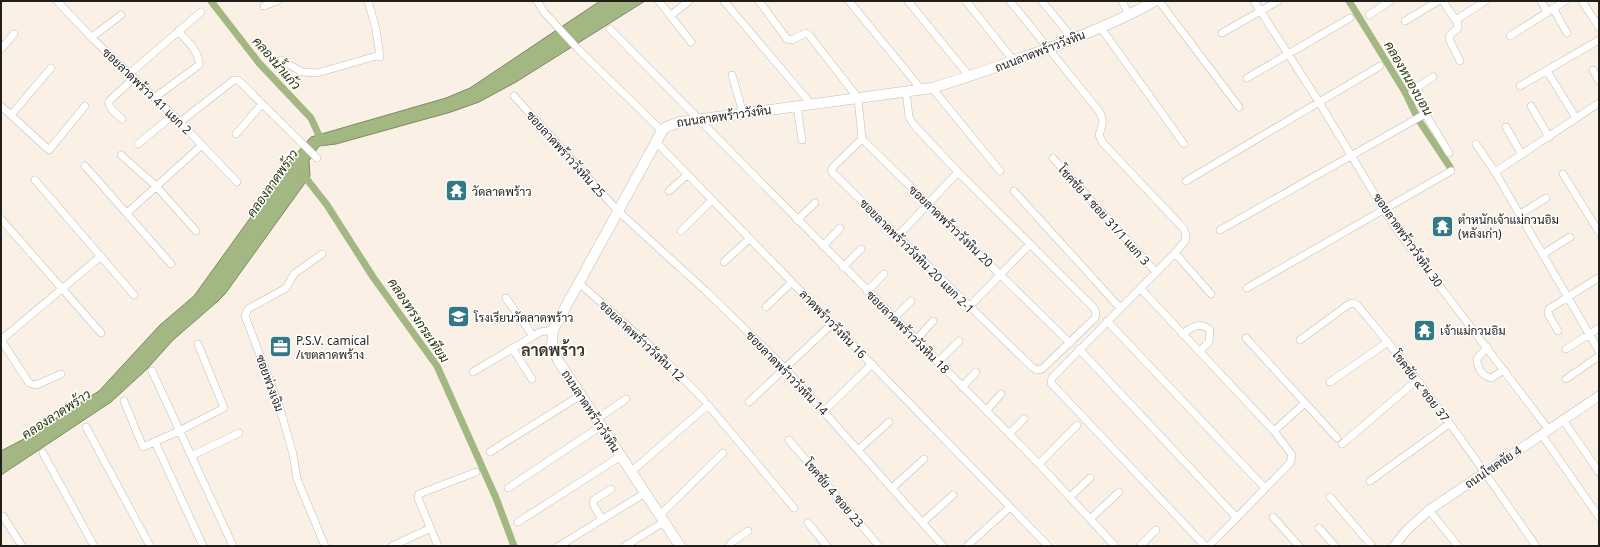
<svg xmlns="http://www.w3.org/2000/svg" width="1600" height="547" font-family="'Noto Sans',Sarabun,sans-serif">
	<rect width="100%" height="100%" fill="#faf0e6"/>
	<!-- water -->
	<path fill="#a3b782" stroke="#7c8963" d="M600 1H645L516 82 479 102 451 112 336 144 319 146 309 161 310 176 225 294 218 301 173 340 147 369 111 402 1 475V451L22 440 99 391 160 325 194 296 256 210 271 183 311 137 446 98 470 88Z"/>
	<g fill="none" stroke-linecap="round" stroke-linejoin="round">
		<!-- canal -->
		<path stroke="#a3b782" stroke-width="7" d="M211 1 259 63 311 118 322 142
			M1349 1 1405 92 1418 119 1450 167
			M302 173 327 205 373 277 437 366 496 498 514 546"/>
		<defs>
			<path id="minor" d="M57 1 94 40 180 122 237 182
				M368 1 376 29 380 57
				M537 1 544 12 577 48 662 131
				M659 1 691 42
				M724 1 811 104
				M759 1 787 39 792 40 806 33 809 35 858 98 862 139 1070 343
				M849 1 921 89
				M908 1 970 77
				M966 1 1014 61
				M1010 1 1099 111C1104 120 1103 125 1099 135L1103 143 1184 229 1186 236 1185 241 1175 253 1052 378 1051 383 1205 546
				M1042 1 1073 39
				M1122 1 1129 15
				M1159 1 1239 107
				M1254 1 1319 102 1384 210 1400 234 1549 430
				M1443 1 1458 24V28L1450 35 1449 39 1460 61
				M1541 1 1547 12
				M1582 1 1599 27
				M264 6 277 1
				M1553 8 1567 33
				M1369 15 1390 1
				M670 16 689 1
				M1456 20 1485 1
				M1405 21 1438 1
				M1101 28 1184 144
				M610 29 1039 464 1115 546
				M1222 33 1278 1
				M1510 36 1565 1
				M92 37 121 15
				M1 49 14 34
				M281 60 302 72 317 73 380 55
				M1593 70 1599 81
				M1547 71 1576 118
				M129 74 201 12
				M732 75 743 113
				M1433 77 1413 90 1412 92 1449 153
				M1247 78 1350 18
				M1520 86 1599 40
				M932 88 1000 171
				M514 96 618 211 708 293 785 368 943 546
				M154 98 199 65C200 52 186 40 178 31
				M1 106 49 150 85 106
				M797 106 802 140
				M1531 106 1549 137
				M11 115 51 68
				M122 119C117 114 107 108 109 101L134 78
				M180 122 234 80H238L317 158
				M1506 127 1522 155
				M236 134 262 104
				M862 139 833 167 831 170 832 172 1032 367 1037 370 1042 369 1095 318 1096 313 1094 308 958 172 914 125 909 117 906 91
				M656 142 1048 546
				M138 144 173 115
				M1476 144 1495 172 1599 351
				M121 155 156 186 196 231
				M1053 158 1156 272
				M85 166 171 264
				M1495 172 1599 103
				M1563 174 1599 232
				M35 180 134 295
				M1186 181 1380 66
				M669 191 687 175
				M1014 191 1120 308
				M127 213 202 145
				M1520 214 1546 198
				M1 219 101 333
				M797 220 815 203
				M1220 230 1425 114
				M681 231 712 200
				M898 236 958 172
				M823 246 840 228
				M1175 253 1211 294
				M322 254 294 274 286 288 248 309 245 316 279 405 293 454 297 479 325 546
				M1543 254 1570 237
				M724 262 749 239
				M843 267 861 249
				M579 283 657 352 704 400
				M1140 288 1274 431 1292 455 1290 463 1209 546
				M1247 288 1451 171
				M867 291 884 274
				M506 298 533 336
				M766 307 792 282
				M969 307 1030 244
				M894 318 911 301
				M1107 321 1265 488
				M1558 331 1548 314 1549 309 1598 278
				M1182 334C1192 327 1199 321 1210 330L1209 342 1199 352
				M1246 338 1337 438
				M1 340 101 256
				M1 340 29 383 36 385 61 374
				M916 340 933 321
				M1300 340 1349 304 1353 303 1357 305C1422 381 1479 464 1536 546
				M1487 347 1477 359C1478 369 1481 375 1491 378L1504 370
				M512 348 532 379
				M1079 349 1237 518
				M1566 349 1599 328
				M938 362 959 341
				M152 371 233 546
				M473 372 540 332 553 330
				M1566 379 1599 356
				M1330 382 1388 342
				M962 387 976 372
				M124 401 143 447 179 431 224 408 198 344
				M749 402 833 323
				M824 411 872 364
				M986 411 1001 394
				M597 419 626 399
				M1563 420 1599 472
				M86 427 150 546
				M1274 431 1305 403
				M1009 434 1024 419
				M1542 435 1599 517
				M789 440 879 546
				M155 442 203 546
				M1342 444 1417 380
				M858 450 889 422
				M490 452 581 395
				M43 453 94 546
				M191 456 239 433
				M1039 464 1077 425
				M631 472 708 405 794 508
				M1370 481 1449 424
				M508 488 601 426
				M892 488 924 459
				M1070 497 1090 478
				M1330 497 1372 546
				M1429 510 1458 546
				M660 515 723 453
				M3 516 22 546
				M1273 517 1299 546
				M1090 519 1119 492
				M602 520 593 504 594 500 611 489
				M518 522 621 456
				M923 522 953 495
				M808 523 827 546
				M1319 528 1335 546
				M392 546 431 528
				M438 546 418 498 419 494 476 472
				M559 546 645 493
				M625 546 664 522
				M729 546 732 542 748 531
				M967 546 1010 507
				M1140 546 1156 530"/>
			<path id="tertiary" d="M1394 546 1407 530 1429 510 1599 396"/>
			<path id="secondary" d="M680 546 559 362 552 346 553 330 662 131 666 127 680 122 932 88C970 77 1007 63 1044 50 1082 36 1120 21 1155 1"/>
		</defs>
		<!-- minor casing -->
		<use href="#minor" stroke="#c5bcb2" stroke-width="8"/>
		<!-- tertiary casing -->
		<use href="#tertiary" stroke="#c5bcb2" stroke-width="10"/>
		<!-- secondary casing -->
		<use href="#secondary" stroke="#c5bcb2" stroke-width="11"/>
		<!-- minor -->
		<use href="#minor" stroke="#fff" stroke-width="7"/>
		<!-- tertiary -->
		<use href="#tertiary" stroke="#fff" stroke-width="9"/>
		<!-- secondary -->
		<use href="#secondary" stroke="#fff" stroke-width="10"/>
	</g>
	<!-- icons -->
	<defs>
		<symbol id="temple-square" viewBox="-11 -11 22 22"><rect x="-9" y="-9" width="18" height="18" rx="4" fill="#337985" stroke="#fff"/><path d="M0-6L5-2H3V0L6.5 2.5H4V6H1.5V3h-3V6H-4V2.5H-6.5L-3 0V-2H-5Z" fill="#fff"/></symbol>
		<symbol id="school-square" viewBox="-11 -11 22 22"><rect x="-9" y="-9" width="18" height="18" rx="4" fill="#337985" stroke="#fff"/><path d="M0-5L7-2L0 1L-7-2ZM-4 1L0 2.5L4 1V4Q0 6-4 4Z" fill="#fff"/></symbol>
		<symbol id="office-square" viewBox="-11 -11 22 22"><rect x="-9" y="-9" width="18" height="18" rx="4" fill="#337985" stroke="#fff"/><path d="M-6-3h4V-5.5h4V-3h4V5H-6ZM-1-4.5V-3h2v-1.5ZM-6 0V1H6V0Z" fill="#fff"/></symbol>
	</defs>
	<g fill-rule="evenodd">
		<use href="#temple-square" x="444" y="178" width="25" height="25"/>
		<use href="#temple-square" x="1430" y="214" width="25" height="25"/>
		<use href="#school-square" x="446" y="304" width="25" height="25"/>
		<use href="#temple-square" x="1412" y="318" width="25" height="25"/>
		<use href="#office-square" x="268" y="334" width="25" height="25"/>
	</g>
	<g text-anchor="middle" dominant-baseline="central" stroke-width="3" stroke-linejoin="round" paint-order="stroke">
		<!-- street labels -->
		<g font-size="12" fill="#221f1b" stroke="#fff">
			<text transform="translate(1040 51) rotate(-21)">ถนนลาดพร้าววังหิน</text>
			<text transform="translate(147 91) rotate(44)">ซอยลาดพร้าว 41 แยก 2</text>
			<text transform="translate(724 116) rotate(-8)">ถนนลาดพร้าววังหิน</text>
			<text transform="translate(566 154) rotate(48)">ซอยลาดพร้าววังหิน 25</text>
			<text transform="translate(1104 215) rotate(48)">โชคชัย 4 ซอย 31/1 แยก 3</text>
			<text transform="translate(951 226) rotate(44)">ซอยลาดพร้าววังหิน 20</text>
			<text transform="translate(1408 240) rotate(55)">ซอยลาดพร้าววังหิน 30</text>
			<text transform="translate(917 256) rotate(45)">ซอยลาดพร้าววังหิน 20 แยก 2-1</text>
			<text transform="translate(833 324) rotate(46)">ลาดพร้าววังหิน 16</text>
			<text transform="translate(908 332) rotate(45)">ซอยลาดพร้าววังหิน 18</text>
			<text transform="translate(642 341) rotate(43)">ซอยลาดพร้าววังหิน 12</text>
			<text transform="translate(787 373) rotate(46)">ซอยลาดพร้าววังหิน 14</text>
			<text transform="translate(270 383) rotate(70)">ซอยพ่วงเจิม</text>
			<text transform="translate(1421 386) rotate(53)">โชคชัย ๔ ซอย 37</text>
			<text transform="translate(591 411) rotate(57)">ถนนลาดพร้าววังหิน</text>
			<text transform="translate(1493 467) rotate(-34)">ถนนโชคชัย 4</text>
			<text transform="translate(834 493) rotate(50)">โชคชัย 4 ซอย 23</text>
		</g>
		<!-- poi labels -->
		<g font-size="12" fill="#221f1b" stroke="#fff" text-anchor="start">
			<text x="472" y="191">วัดลาดพร้าว</text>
			<text x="1458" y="219">ตำหนักเจ้าแม่กวนอิม<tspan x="1458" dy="14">(หลังเก่า)</tspan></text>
			<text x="474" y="317">โรงเรียนวัดลาดพร้าว</text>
			<text x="1440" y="330">เจ้าแม่กวนอิม</text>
			<text x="296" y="340">P.S.V. camical<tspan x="296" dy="14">/เขตลาดพร้าง</tspan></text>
		</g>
		<!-- water labels -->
		<g font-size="13" font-style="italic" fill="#29360e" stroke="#fff">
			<text transform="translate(277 63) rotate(49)">คลองน้ำแก้ว</text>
			<text transform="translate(1409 78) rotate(60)">คลองหนองบอน</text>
			<text transform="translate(272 183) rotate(-55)">คลองลาดพร้าว</text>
			<text transform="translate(419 320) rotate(56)">คลองทรงกระเทียม</text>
			<text transform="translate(56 414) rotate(-33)">คลองลาดพร้าว</text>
		</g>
		<!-- district labels -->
		<g font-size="16" font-weight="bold" fill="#3d362d" stroke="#fff">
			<text x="553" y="350">ลาดพร้าว</text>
		</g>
	</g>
	<!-- border -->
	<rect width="1600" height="547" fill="none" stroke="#221f1b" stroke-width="4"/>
</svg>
